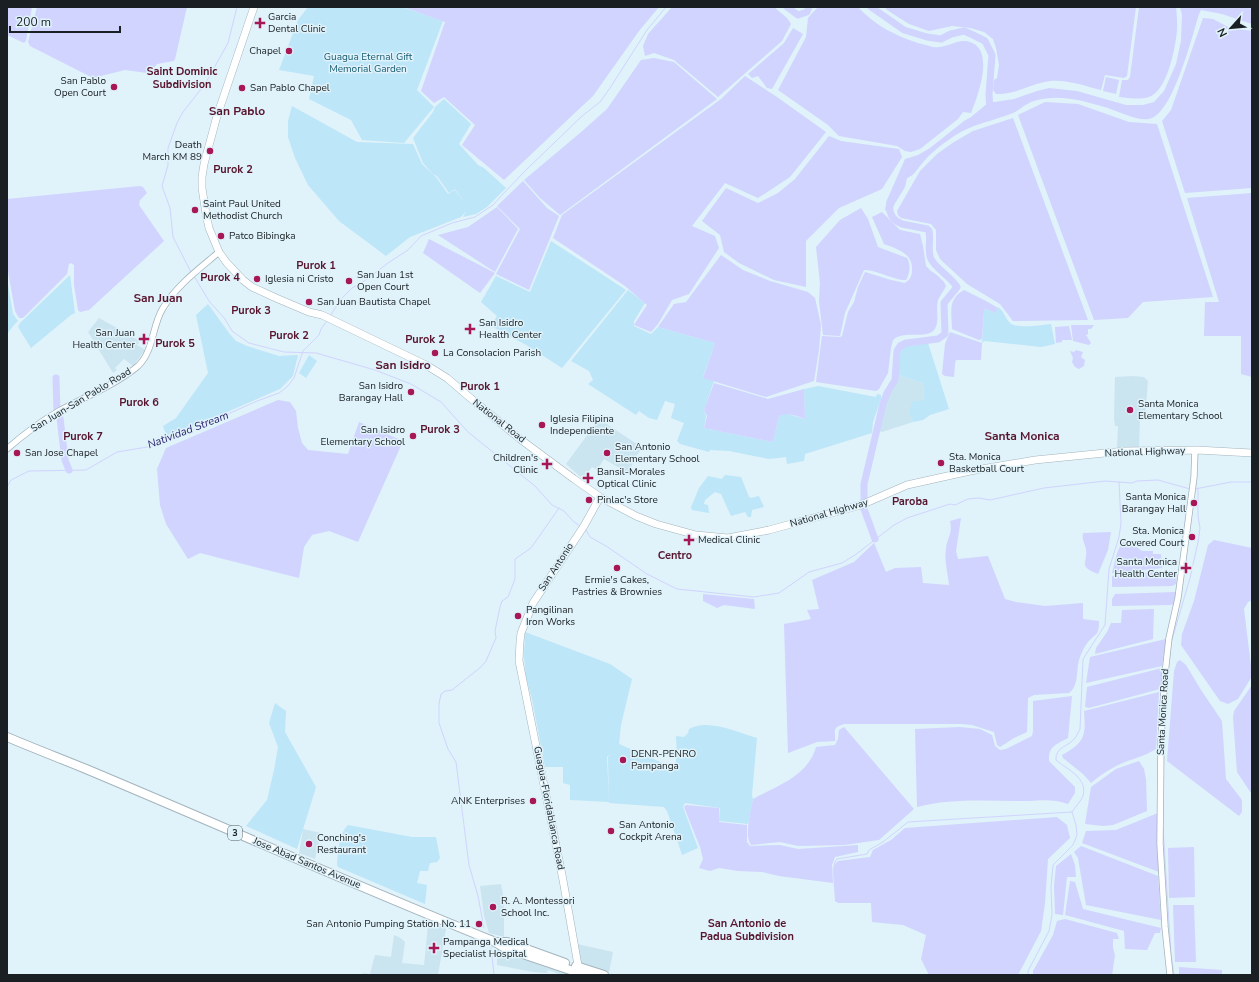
<svg xmlns="http://www.w3.org/2000/svg" width="1259" height="982" font-family="'Nunito Sans',sans-serif">
	<rect width="100%" height="100%" fill="#e0f2fa"/>
	<!-- built -->
	<path fill="#cbe5f0" d="M99 318 140 341 137 345 145 350 133 366 124 359 115 368 117 370 113 373 88 332Z
		M898 375 923 383 924 401 909 413 913 422 882 432 879 431 881 420 885 403 884 400Z
		M1133 376 1144 377 1148 381 1145 418H1140L1139 447H1117L1118 426H1115L1114 419 1115 377Z
		M599 419 643 448 632 461 633 463 628 473 604 459 597 470 592 467 583 479 566 464Z
		M303 829 321 833 315 859 299 853Z
		M501 884 504 899V937L489 933 484 916 480 886Z
		M428 925 438 929 439 926 446 929 438 975H363V973L370 974 375 955 391 957 394 935 399 937 405 942 402 963 424 965Z
		M577 944 613 952 609 973 580 964Z
		M497 948 546 965 576 975H562L548 970 547 973 533 972 497 965Z"/>
	<!-- green -->
	<path fill="#bde6f8" d="M308 7H402L443 21 417 90 434 107 404 143 362 140 351 120 309 99 314 76 279 70 298 20Z
		M444 99 471 124 459 144 478 165 484 168 506 188 487 207 476 214 463 217 466 211 461 217 410 237 386 256 339 221 308 185 295 158 288 137V121L292 106 357 142 413 144 422 164 436 177 448 194 455 190 466 205 455 189 449 193 437 176 433 174 423 163 413 138 433 112 435 107Z
		M551 241 626 290 562 368 528 346 491 326 497 316 481 302 496 276 530 292Z
		M70 275 75 313 71 315 31 348 18 327 20 323Z
		M7 279 13 314 18 321 14 325 7 334Z
		M628 290 645 303 634 321V326L651 334 658 327 715 343 703 377 714 381 704 410 706 416 704 428 773 442 779 416 784 413 805 419 804 389 818 386 876 397 877 394 881 395V399L873 422 872 433 805 454 804 461 787 464 786 457 769 459 729 451 710 450 709 452 680 444 677 441 684 423 671 418 675 404 665 401 657 420 649 418 639 411 636 415 588 384 593 380 589 371 571 361Z
		M208 304 229 333 236 341 247 346 279 356 298 355 293 376 280 389 167 438 163 426 176 418 208 373 196 315Z
		M998 307C1004 311 1005 318 1010 323 1016 329 1043 325 1051 324L1055 344 1041 347 984 341 982 343 984 311 986 309 995 313Z
		M928 343 949 409 930 415 923 420 913 422 909 413 912 401H924L923 383 898 375C900 344 896 345 928 343Z
		M309 355 317 361 306 378 299 373Z
		M725 475 741 477 749 497 751 498 759 496 764 507 752 510 751 517H748L745 512 731 516 721 494 715 492 705 500 704 504 708 505 709 513 692 510 691 507 699 488 708 476 722 479Z
		M525 632 610 664 632 679 621 725 619 744 674 768 677 756 676 736 684 737 688 733 689 729C708 718 737 732 757 738L752 795 753 799 748 824 719 821 720 808 685 803 683 807 698 848 682 855 667 811 664 807 609 803 608 757 612 753 607 757 609 802 570 800V785L563 783V767H545L532 699 526 678 524 657Z
		M275 703 286 711 285 732 316 787 297 849 246 826 267 800 274 770 278 747 269 723Z
		M348 825 412 837H436L440 858 437 862 430 863 428 871H420L417 883 427 885 425 904 338 867 337 865C338 852 338 835 348 825Z"/>
	<!-- water -->
	<path fill="#d0d4fe" d="M7 7H32L26 41 24 43 7 35Z
		M37 7H187L175 59 174 61 157 64 151 71 147 73 125 70 93 78 30 46 28 42Z
		M403 7H659L639 31 593 96 579 109 504 180 462 145 475 125 444 97 434 103 421 91 445 22Z
		M672 7H774L787 18 791 24 782 41 718 97 674 60 654 53 645 56 643 46 648 34Z
		M818 7H858C876 26 894 35 918 43 923 44 928 46 933 47 945 49 955 40 966 41 997 46 978 95 971 113L963 112 958 119 920 149 911 152 905 151 897 146 839 136 828 125 778 90 806 37 808 18Z
		M885 7H1136L1127 76 1124 78 1105 75 1101 90C1086 86 1065 79 1050 81 1032 83 1015 95 996 94L993 90 994 80 997 78 999 65 996 48 993 39 984 32 970 28 952 26 929 31 909 24 887 10Z
		M1139 7H1176C1177 17 1178 28 1176 38 1174 54 1166 91 1149 97 1139 100 1129 98 1119 97L1122 80H1128L1130 77Z
		M1180 7H1246L1252 9V24L1222 14 1201 10 1199 14C1192 37 1174 109 1152 118 1141 123 1120 112 1108 108 1085 101 1059 93 1034 101 1026 103 1020 110 1013 113 993 121 972 124 954 136 941 145 929 154 920 166 916 171 913 176 907 178L905 187 894 205 892 212 885 210 887 200 905 159 918 155 930 148 964 121 971 117 988 103 1014 99 1037 91 1049 88 1077 91 1126 105H1143L1154 102 1164 91 1176 64 1181 41 1182 15Z
		M1203 18 1213 19 1230 28 1252 31V188L1185 193 1162 121 1171 110Z
		M793 28 803 34 772 89 767 88 758 76 752 78 748 74 784 43Z
		M654 58 674 62 717 99 560 215 540 198 524 180 580 133 607 109 641 60Z
		M745 76 777 97 826 132 790 177 758 198 725 183 692 226 715 236 719 248 689 294 672 300 658 324 651 332 634 325 647 305 625 286 553 238 562 215 721 99Z
		M1106 77 1119 80 1116 94 1103 91Z
		M1045 102 1078 104 1129 122 1157 124 1213 297 1143 302 1128 318 1094 320 1018 115Z
		M1013 118 1088 320 1013 321 1000 304 967 284 940 259 936 250V230L931 224 901 218 898 215 897 211 920 171 937 154 954 142 973 131Z
		M829 136 841 141 899 149 902 157 882 189 839 208 806 241V287L774 280 739 263 724 252 720 235 702 221 726 188 758 203 778 193 795 179Z
		M523 181 547 208 559 216 529 290 496 274 520 229 497 206Z
		M140 186 143 187 147 193 140 200 139 205 164 241 89 310 80 312 78 310 74 285V265L71 263 69 264 67 274 23 318H19L15 311 7 266V199Z
		M1252 193V377L1241 374V336H1204L1205 302H1219L1187 198Z
		M497 207 518 229 495 272 438 235 468 227Z
		M861 208 868 219 878 247 907 258C911 265 910 273 906 280H902C890 278 876 270 864 270L845 313 840 336 823 335 819 301 820 283 816 247 840 220Z
		M882 212 900 230 920 234 923 246 926 266 931 271 938 276 944 282 946 286C944 291 940 295 938 300 935 310 941 323 933 331 924 339 903 330 893 340L891 348 888 373 879 389 876 391 816 382 822 336 840 337 842 336 848 312 854 302 858 287 865 272 891 280 905 283C910 280 912 276 912 270 913 253 897 249 884 244L872 217Z
		M429 239 495 273 480 293 423 253Z
		M721 255 743 270 770 281 808 292 815 298 821 325 819 350 814 381 766 397 703 378 715 343 658 327 674 304 686 302Z
		M964 290 986 301 998 308 995 313 986 309 984 311 982 339 979 340 952 329C952 313 947 299 964 290Z
		M1071 325H1094L1091 329H1088V334L1086 335 1091 343 1089 345 1073 341Z
		M1069 326 1072 340H1062V342L1056 343 1055 327Z
		M950 332 982 343 981 360H956L955 363 954 377 945 376 942 374 945 344Z
		M1076 350 1083 352 1081 357 1085 360 1084 366 1079 369 1075 367 1072 362 1073 358 1070 351 1074 352Z
		M714 383 768 399 804 389 805 419C797 416 787 412 779 416L773 442 704 428 707 416 704 410Z
		M278 400 290 402 296 411 298 428 302 443 308 450 348 454 359 422 403 441 358 542 329 531 312 535 304 547 299 578 200 553 188 559 166 524 160 505 157 469 166 448Z
		M961 518 956 551 958 559 988 556 1005 599 1016 602 1045 606 1083 603V619L1099 621C1099 636 1096 633 1088 642 1084 647 1081 653 1079 660 1076 670 1079 686 1069 693L1034 695 1028 698 1027 732 1014 738 1000 747 997 745 994 732 972 725 961 724H844C831 728 836 731 835 741L817 742 788 753 784 624 811 619 807 610 819 609 812 580 854 562 874 543 886 572 895 568 921 567 923 583 949 585C948 574 944 561 946 549 947 537 953 534 950 521Z
		M1111 532 1108 550 1098 574C1077 566 1088 564 1086 549 1084 541 1082 541 1083 533Z
		M1214 540 1252 548V600L1248 602 1244 609 1251 666V678L1238 699 1228 704 1220 701 1181 645 1182 634 1194 601 1208 545Z
		M1122 542 1132 544 1142 551H1153V554H1161L1162 568 1112 573 1117 553Z
		M1163 571 1177 574 1176 584 1172 586 1112 587V576Z
		M1176 592 1174 604 1171 605 1112 606V599L1115 594Z
		M703 594 754 599 755 609 724 605 717 608 703 601Z
		M1154 609 1153 639 1095 654 1096 648 1107 632 1111 623H1121L1122 610Z
		M1166 639 1162 666 1086 683 1090 657Z
		M1180 660 1186 665 1201 690 1222 721 1226 779 1242 800V812L1239 816 1167 761 1174 671 1177 662Z
		M1162 668 1160 689 1089 708 1085 707 1087 687Z
		M1252 685V804L1251 793 1237 772 1233 717 1234 711Z
		M1159 692 1156 749C1144 757 1130 759 1118 765 1108 770 1099 776 1091 783L1083 774 1063 758 1062 755C1085 743 1086 735 1084 711Z
		M1072 696 1068 738C1057 744 1048 746 1049 761L1075 787V793L1068 804C1052 798 1039 801 1022 801 987 801 951 798 917 807L915 729 960 727 980 729 992 735 995 746 1000 750 1006 749 1032 736 1033 731V701Z
		M844 727 914 809 879 840 844 845 798 846 780 842 751 845C744 836 751 810 753 799 777 786 808 776 816 747L835 745 838 739 839 730Z
		M1139 761 1144 769 1146 779 1147 811 1113 825 1103 826 1085 824 1091 787 1116 769Z
		M686 805 719 808V822L747 825V842L750 846 780 845 798 849 858 845V852L835 857 832 865 833 883 779 876 762 872 738 871 719 868 710 871 699 868 703 859 700 847 684 807Z
		M1158 813 1159 872 1082 843 1086 831 1116 830Z
		M1057 817 1067 825 1070 838 1048 859 1045 903 1041 931 1018 975H929L921 959 926 935 903 925 872 922 871 903H838L835 901 833 872 835 864 838 861 870 857 873 850 891 840 905 828Z
		M1081 846 1158 876 1161 920 1086 905 1078 858 1074 852Z
		M1194 847 1195 897 1169 898 1168 848Z
		M1071 854 1075 865 1076 877H1067L1063 915 1055 914 1054 886 1056 866Z
		M1070 881 1075 882 1083 909 1161 928 1160 933H1155L1147 950 1125 949 1124 931 1065 915Z
		M1173 905H1194L1196 962H1175Z
		M1065 919 1117 933 1119 939H1113V948L1115 955 1112 975H1033V971L1053 935 1057 921Z
		M1179 967 1222 970V975H1179Z"/>
	<g fill="none" stroke-linecap="round" stroke-linejoin="round">
		<!-- stream -->
		<path stroke="#d0d4fe" stroke-width="1" d="M191 272 173 237 170 208 162 186 168 165V148L177 123 183 112 205 84 228 43 237 7
			M194 276 209 301 225 319 232 331 249 343 284 352 316 353 375 370 411 384 441 402 468 432 535 486 552 505 564 511 574 522 580 526
			M330 316 342 298 352 288 363 282 388 263 408 250 421 236 452 223 475 217 493 205 503 194 526 170 582 116 600 102 610 88 647 30 666 7
			M7 487 11 480 29 471 86 470 117 452 153 446 179 436 257 401 279 393 287 387 294 378 303 351 319 335 321 329 327 321
			M1195 489 1231 482H1252
			M586 530 590 537 606 546 647 574 677 589 754 597 779 593 809 572 842 563 855 555 894 525 907 518 950 504 955 505 968 499 979 498 990 500 1044 488 1105 481 1132 483 1137 481 1158 480 1190 489
			M1171 643 1190 578 1198 542 1200 528 1198 516V488
			M1164 727 1166 698
			M1163 787 1164 748
			M1163 828 1171 955 1174 975
			M833 870 835 862 837 859 867 854 869 850 883 842 908 822 1072 812C1075 807 1081 801 1083 796 1088 778 1068 770 1056 760 1055 747 1068 747 1075 738 1077 736 1078 732 1080 729L1083 659 1105 625 1109 569 1119 537 1121 523 1119 482
			M484 928 478 896 469 865 456 762 448 749 439 723V704L441 694 445 691 452 690 481 667 486 661 496 638 495 631 500 607 502 601 508 597 515 579V559L531 548 559 508
			M491 947 494 975
			M1028 975V971L1049 931 1052 915 1051 887 1053 865 1073 845 1077 835 1076 825 1072 812"/>
		<!-- river -->
		<path stroke="#d0d4fe" stroke-width="7" d="M787 7 798 15 807 12 809 7
			M871 7 904 30 927 37 941 39 951 34 964 31 973 35 985 41 992 55 989 94 990 111
			M56 378 57 412 60 418 65 460 69 470
			M864 500V484L883 404 887 393 895 380 897 351 900 346 906 343 938 339 945 334 944 303 957 287C950 276 936 269 931 259 927 251 931 240 929 231L927 229 902 224C892 220 888 212 890 202
			M864 509 875 539"/>
		<defs>
			<path id="minor" d="M7 449C23 435 40 422 59 411 83 398 117 384 138 366 154 351 152 325 163 308 177 285 199 269 219 252
				M1170 975 1165 927 1160 844 1161 739 1165 674 1169 638 1178 598 1194 477 1195 450"/>
			<path id="major" d="M254 7 217 116 204 164 202 177V188L206 214 209 228 219 252 227 263 243 280 252 287 276 298 309 312 322 315 426 365 447 378 468 396 520 439 574 479 600 497 636 516 656 524 696 535 728 538 769 530 861 505 907 485 970 471 1035 460 1125 451 1197 450 1252 453
				M579 971 563 880 519 661 520 642 521 633 533 603 584 526 600 497"/>
			<path id="highway" d="M7 737C33 748 59 758 86 769 222 826 356 886 493 941L505 948 585 975
				M497 942H507L565 963
				M576 966 604 975"/>
		</defs>
		<!-- minor casing -->
		<use href="#minor" stroke="#a3b4bc" stroke-width="7"/>
		<!-- major casing -->
		<use href="#major" stroke="#a3b4bc" stroke-width="8"/>
		<!-- highway casing -->
		<use href="#highway" stroke="#a3b4bc" stroke-width="10"/>
		<!-- minor -->
		<use href="#minor" stroke="#fff" stroke-width="5.5"/>
		<!-- major -->
		<use href="#major" stroke="#fff" stroke-width="7"/>
		<!-- highway -->
		<use href="#highway" stroke="#fff" stroke-width="8"/>
	</g>
	<!-- markers -->
	<g fill="#a71756" stroke="#e0f2fa" stroke-width="1.5">
		<path d="M258 17h4v4h4v4h-4v4h-4v-4h-4v-4h4z"/>
		<circle cx="289" cy="51" r="4"/>
		<circle cx="114" cy="87" r="4"/>
		<circle cx="242" cy="88" r="4"/>
		<circle cx="210" cy="151" r="4"/>
		<circle cx="195" cy="210" r="4"/>
		<circle cx="221" cy="236" r="4"/>
		<circle cx="257" cy="279" r="4"/>
		<circle cx="349" cy="281" r="4"/>
		<circle cx="309" cy="302" r="4"/>
		<path d="M468 323h4v4h4v4h-4v4h-4v-4h-4v-4h4z"/>
		<path d="M142 333h4v4h4v4h-4v4h-4v-4h-4v-4h4z"/>
		<circle cx="435" cy="353" r="4"/>
		<circle cx="411" cy="392" r="4"/>
		<circle cx="1130" cy="410" r="4"/>
		<circle cx="542" cy="425" r="4"/>
		<circle cx="413" cy="436" r="4"/>
		<circle cx="17" cy="453" r="4"/>
		<circle cx="607" cy="453" r="4"/>
		<circle cx="941" cy="463" r="4"/>
		<path d="M545 458h4v4h4v4h-4v4h-4v-4h-4v-4h4z"/>
		<path d="M586 472h4v4h4v4h-4v4h-4v-4h-4v-4h4z"/>
		<circle cx="589" cy="500" r="4"/>
		<circle cx="1194" cy="503" r="4"/>
		<circle cx="1192" cy="537" r="4"/>
		<path d="M687 534h4v4h4v4h-4v4h-4v-4h-4v-4h4z"/>
		<circle cx="617" cy="568" r="4"/>
		<path d="M1184 562h4v4h4v4h-4v4h-4v-4h-4v-4h4z"/>
		<circle cx="518" cy="616" r="4"/>
		<circle cx="623" cy="760" r="4"/>
		<circle cx="533" cy="801" r="4"/>
		<circle cx="611" cy="831" r="4"/>
		<circle cx="309" cy="844" r="4"/>
		<circle cx="493" cy="907" r="4"/>
		<circle cx="479" cy="924" r="4"/>
		<path d="M432 942h4v4h4v4h-4v4h-4v-4h-4v-4h4z"/>
	</g>
	<g text-anchor="middle" dominant-baseline="central" stroke-width="3" stroke-linejoin="round" paint-order="stroke">
		<!-- shield labels -->
		<rect fill="#e0f2fa" stroke="#555e63" stroke-width="1" x="228" y="826" width="14" height="14" rx="3"/>
		<g font-size="9" font-weight="bold" fill="#191f22">
			<text x="235" y="833">3</text>
		</g>
		<!-- poi labels -->
		<g font-size="10" fill="#191f22" stroke="#e0f2fa" text-anchor="start">
			<text x="268" y="17">Garcia<tspan x="268" dy="12">Dental Clinic</tspan></text>
			<text x="281" y="51" text-anchor="end">Chapel</text>
			<text x="106" y="81" text-anchor="end">San Pablo<tspan x="106" dy="12">Open Court</tspan></text>
			<text x="250" y="88">San Pablo Chapel</text>
			<text x="202" y="145" text-anchor="end">Death<tspan x="202" dy="12">March KM 89</tspan></text>
			<text x="203" y="204">Saint Paul United<tspan x="203" dy="12">Methodist Church</tspan></text>
			<text x="229" y="236">Patco Bibingka</text>
			<text x="357" y="275">San Juan 1st<tspan x="357" dy="12">Open Court</tspan></text>
			<text x="265" y="279">Iglesia ni Cristo</text>
			<text x="317" y="302">San Juan Bautista Chapel</text>
			<text x="479" y="323">San Isidro<tspan x="479" dy="12">Health Center</tspan></text>
			<text x="135" y="333" text-anchor="end">San Juan<tspan x="135" dy="12">Health Center</tspan></text>
			<text x="443" y="353">La Consolacion Parish</text>
			<text x="403" y="386" text-anchor="end">San Isidro<tspan x="403" dy="12">Barangay Hall</tspan></text>
			<text x="1138" y="404">Santa Monica<tspan x="1138" dy="12">Elementary School</tspan></text>
			<text x="550" y="419">Iglesia Filipina<tspan x="550" dy="12">Independiente</tspan></text>
			<text x="405" y="430" text-anchor="end">San Isidro<tspan x="405" dy="12">Elementary School</tspan></text>
			<text x="615" y="447">San Antonio<tspan x="615" dy="12">Elementary School</tspan></text>
			<text x="25" y="453">San Jose Chapel</text>
			<text x="949" y="457">Sta. Monica<tspan x="949" dy="12">Basketball Court</tspan></text>
			<text x="538" y="458" text-anchor="end">Children's<tspan x="538" dy="12">Clinic</tspan></text>
			<text x="597" y="472">Bansil-Morales<tspan x="597" dy="12">Optical Clinic</tspan></text>
			<text x="1186" y="497" text-anchor="end">Santa Monica<tspan x="1186" dy="12">Barangay Hall</tspan></text>
			<text x="597" y="500">Pinlac's Store</text>
			<text x="1184" y="531" text-anchor="end">Sta. Monica<tspan x="1184" dy="12">Covered Court</tspan></text>
			<text x="698" y="540">Medical Clinic</text>
			<text x="1177" y="562" text-anchor="end">Santa Monica<tspan x="1177" dy="12">Health Center</tspan></text>
			<text x="617" y="580" text-anchor="middle">Ermie's Cakes,<tspan x="617" dy="12">Pastries &amp; Brownies</tspan></text>
			<text x="526" y="610">Pangilinan<tspan x="526" dy="12">Iron Works</tspan></text>
			<text x="631" y="754">DENR-PENRO<tspan x="631" dy="12">Pampanga</tspan></text>
			<text x="525" y="801" text-anchor="end">ANK Enterprises</text>
			<text x="619" y="825">San Antonio<tspan x="619" dy="12">Cockpit Arena</tspan></text>
			<text x="317" y="838">Conching's<tspan x="317" dy="12">Restaurant</tspan></text>
			<text x="501" y="901">R. A. Montessori<tspan x="501" dy="12">School Inc.</tspan></text>
			<text x="471" y="924" text-anchor="end">San Antonio Pumping Station No. 11</text>
			<text x="443" y="942">Pampanga Medical<tspan x="443" dy="12">Specialist Hospital</tspan></text>
		</g>
		<!-- park labels -->
		<g font-size="10" fill="#165b73" stroke="#e0f2fa">
			<text x="368" y="57">Guagua Eternal Gift<tspan x="368" dy="12">Memorial Garden</tspan></text>
		</g>
		<!-- street labels -->
		<g font-size="10" fill="#191f22" stroke="#e0f2fa">
			<text transform="translate(81 400) rotate(-31)">San Juan-San Pablo Road</text>
			<text transform="translate(499 421) rotate(38)">National Road</text>
			<text transform="translate(1145 452) rotate(-2)">National Highway</text>
			<text transform="translate(829 513) rotate(-16)">National Highway</text>
			<text transform="translate(556 567) rotate(-57)">San Antonio</text>
			<text transform="translate(1163 712) rotate(-87)">Santa Monica Road</text>
			<text transform="translate(549 808) rotate(79)">Guagua-Floridablanca Road</text>
			<text transform="translate(307 863) rotate(23)">Jose Abad Santos Avenue</text>
		</g>
		<!-- neighbourhood labels -->
		<g font-size="11" font-weight="bold" fill="#58152e" stroke="#e0f2fa">
			<text x="182" y="71">Saint Dominic<tspan x="182" dy="13">Subdivision</tspan></text>
			<text x="233" y="169">Purok 2</text>
			<text x="316" y="265">Purok 1</text>
			<text x="220" y="277">Purok 4</text>
			<text x="251" y="310">Purok 3</text>
			<text x="289" y="335">Purok 2</text>
			<text x="425" y="339">Purok 2</text>
			<text x="175" y="343">Purok 5</text>
			<text x="480" y="386">Purok 1</text>
			<text x="139" y="402">Purok 6</text>
			<text x="440" y="429">Purok 3</text>
			<text x="83" y="436">Purok 7</text>
			<text x="910" y="501">Paroba</text>
			<text x="675" y="555">Centro</text>
			<text x="747" y="923">San Antonio de<tspan x="747" dy="13">Padua Subdivision</tspan></text>
		</g>
		<!-- water labels -->
		<g font-size="11" font-style="italic" fill="#2a226e" stroke="#e0f2fa">
			<text transform="translate(188 430) rotate(-21)">Natividad Stream</text>
		</g>
		<!-- quarter labels -->
		<g font-size="12" font-weight="bold" fill="#58152e" stroke="#e0f2fa">
			<text x="237" y="111">San Pablo</text>
			<text x="158" y="298">San Juan</text>
			<text x="403" y="365">San Isidro</text>
			<text x="1022" y="436">Santa Monica</text>
		</g>
	</g>
	<!-- border -->
	<rect width="1259" height="982" fill="none" stroke="#191f22" stroke-width="16"/>
	<!-- north arrow -->
	<g transform="translate(1231 28) rotate(243)" stroke="#e0f2fa" stroke-width="3" paint-order="stroke">
	<path d="M0-3L7 15L0 10L-7 15Z" fill="#191f22"/>
	<text y="-6" font-size="11" font-weight="bold" text-anchor="middle" fill="#191f22">N</text>
	</g>
	<!-- scale -->
	<path d="M10 26v6h110v-6" fill="none" stroke="#191f22" stroke-width="2"/>
	<text x="16" y="26" font-size="12" fill="#191f22" stroke="#e0f2fa" stroke-width="3" paint-order="stroke">200 m</text>
</svg>
